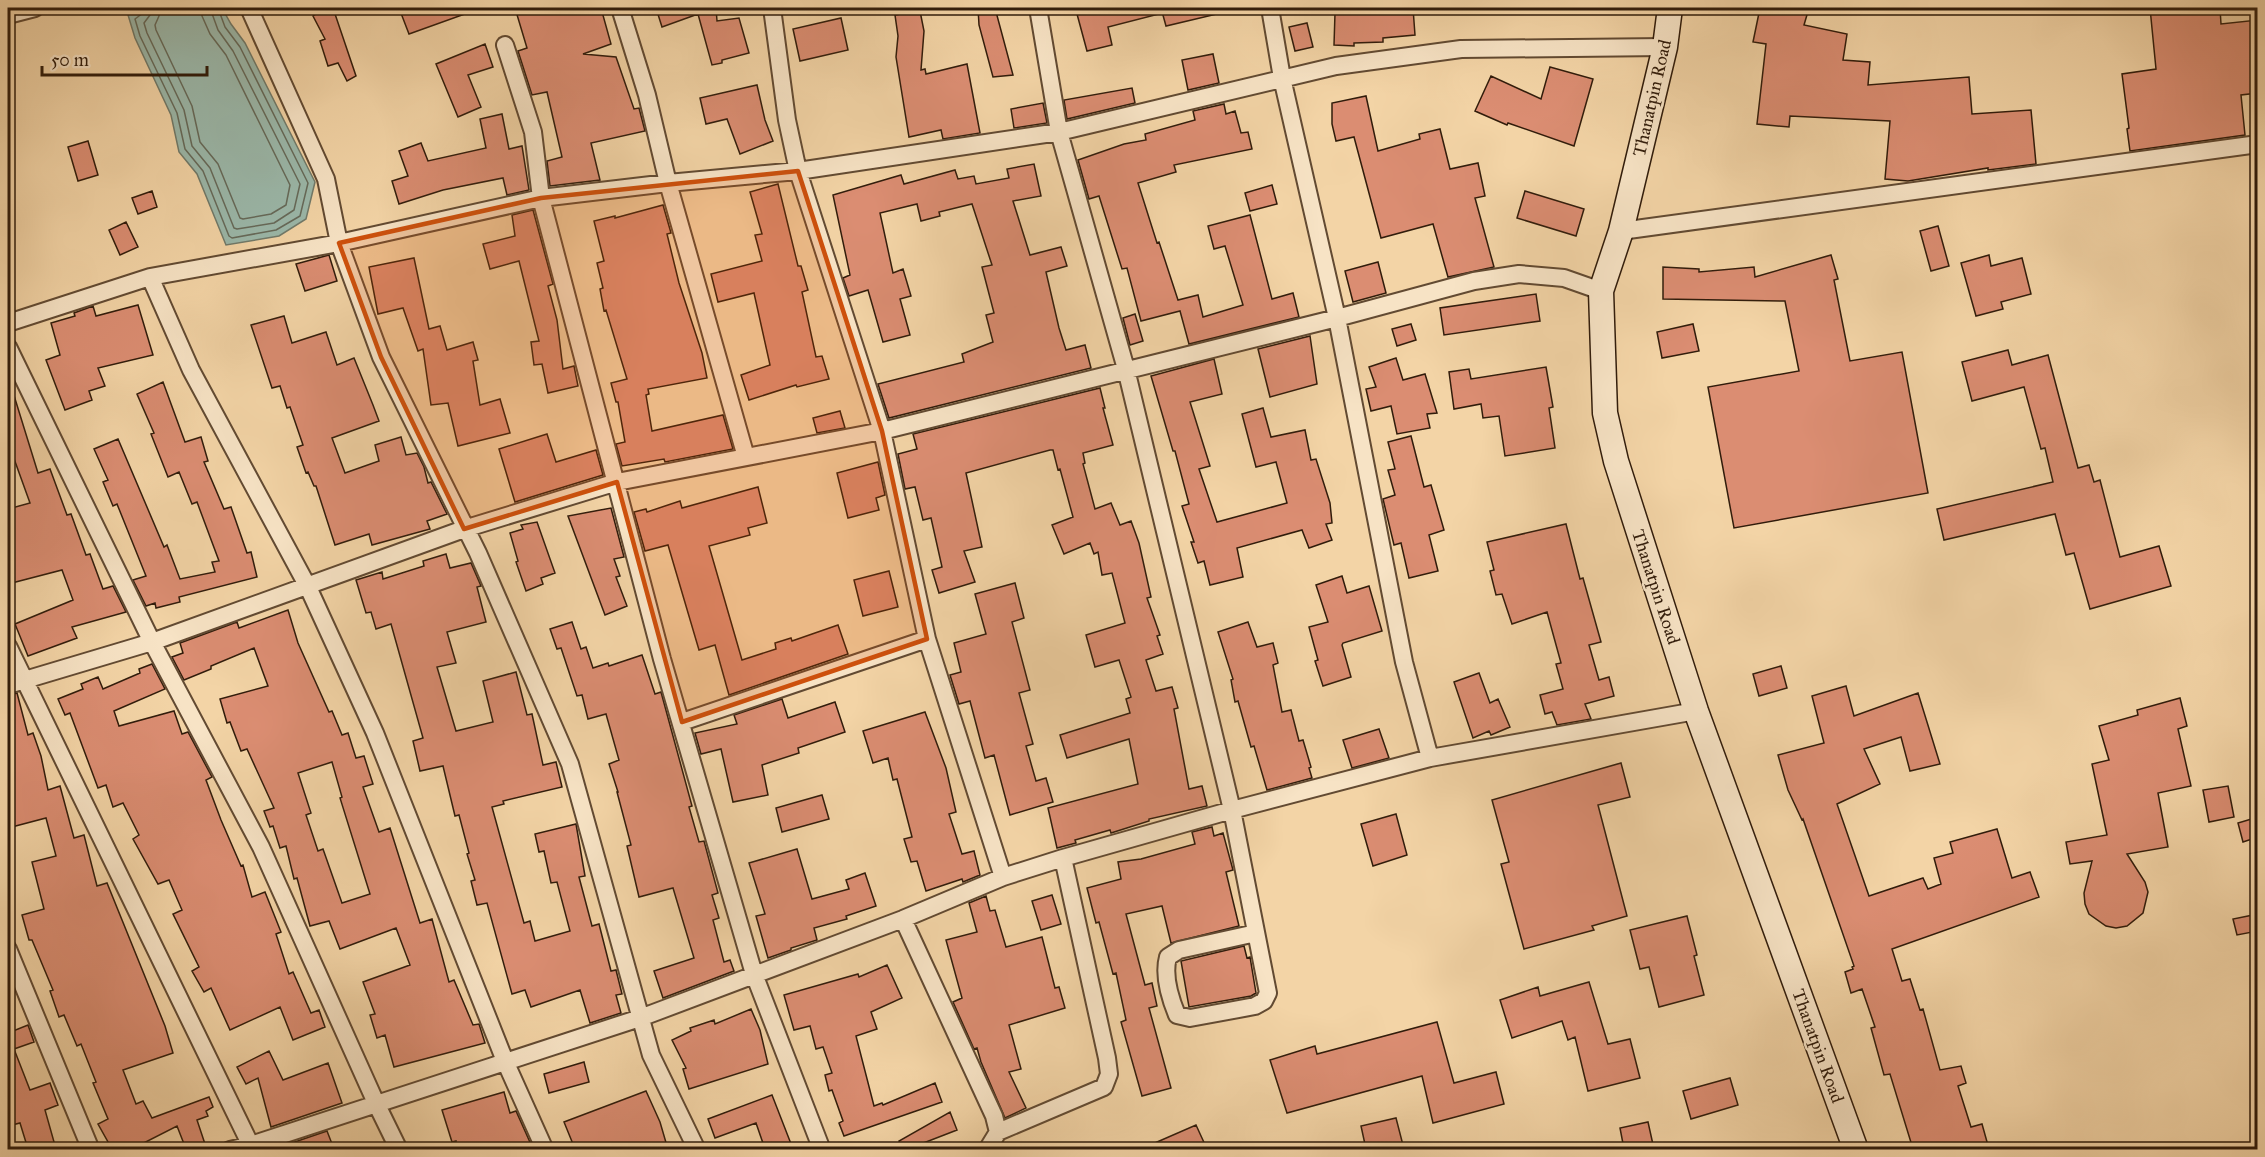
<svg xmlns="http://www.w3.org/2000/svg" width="2265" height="1157" font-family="'IM FELL Great Primer',serif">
	<rect width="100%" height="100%" fill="#f3d4a6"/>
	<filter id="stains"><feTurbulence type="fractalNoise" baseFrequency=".00333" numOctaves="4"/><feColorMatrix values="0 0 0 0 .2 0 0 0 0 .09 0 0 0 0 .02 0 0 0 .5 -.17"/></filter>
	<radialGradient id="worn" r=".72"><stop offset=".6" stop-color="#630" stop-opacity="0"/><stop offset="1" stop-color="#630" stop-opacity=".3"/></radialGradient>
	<!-- water -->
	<path fill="#9bb8aa" stroke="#717a6a" stroke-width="1.5" d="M143 8H222L231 24 245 43 315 182 306 219 279 236 226 245 197 174 179 152 171 115 135 38 128 15Z"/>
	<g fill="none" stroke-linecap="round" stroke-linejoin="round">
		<!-- shore -->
		<path stroke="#666a5a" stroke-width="1.5" d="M144 8 143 13 135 19 140 36 177 113 185 149 203 171 229 236 232 238 276 230 300 216 308 183 240 47 225 27 218 8
			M151 8 150 15 144 23 147 33 184 110 192 146 210 168 234 228 237 229 274 223 294 210 300 184 233 51 218 30 210 8
			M160 8 159 16 155 25 156 30 192 106 200 142 218 164 240 218 243 219 271 214 286 205 290 185 226 55 210 34 202 16 201 8"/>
	</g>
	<!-- building -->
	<path fill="#db8d72" stroke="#311c0b" stroke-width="1.5" fill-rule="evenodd" d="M314 8H333L356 76 347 81 338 63 328 66 320 41 325 39 313 16 316 14Z
		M399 8H476V10L409 34Z
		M515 8H601L611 44 583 54 616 57 634 109 639 108 645 131 591 143 600 180 550 186 547 161 562 157 547 92 532 95 518 51 527 48Z
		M656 8H716L717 21 739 18 749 53 722 60V63L712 65 698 14 662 27Z
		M978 8H995L1013 75 993 77 979 25Z
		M1105 8H1158L1159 14 1108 27 1112 45 1087 51 1077 14Z
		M1161 8H1216L1217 14 1166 26Z
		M1360 8H1413L1415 35 1383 38V42L1354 43V46L1334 45 1335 13 1360 14Z
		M1760 8H1809L1804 25 1847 34 1843 60 1870 62 1868 85 1969 77 1972 114 2031 110 2036 164 1988 170V168L1908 181 1885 179 1890 121 1790 116 1789 127 1757 124 1766 44 1753 42Z
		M2150 8H2220L2221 24 2258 20V93L2241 95 2245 135 2130 151 2127 129 2129 128 2122 74 2156 69Z
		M920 11 924 31 921 70 925 69 926 74 967 64 980 133 943 139 941 130 909 137 896 57 898 36 895 15Z
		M841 18 848 50 800 61 793 29Z
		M1307 23 1313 47 1295 51 1289 27Z
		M485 44 493 67 468 75 481 107 458 117 436 64Z
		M1213 54 1219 83 1188 90 1182 60Z
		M1550 67 1593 79 1574 146 1508 123 1507 125 1475 111 1491 76 1541 99Z
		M757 85 765 120 773 141 740 154 727 119 706 124 700 98Z
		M1132 88 1135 103 1067 119 1064 100Z
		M1366 96 1378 151 1420 139 1419 134 1440 129 1450 169 1478 163 1485 196 1475 198 1494 267 1448 277 1433 224 1381 238 1354 137 1336 141 1332 124V103Z
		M1043 103 1047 123 1014 128 1011 109Z
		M1224 104 1226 114 1235 111 1241 133 1248 132 1252 149 1174 165 1176 172 1138 183 1157 243 1159 242 1178 300 1198 295 1203 317 1243 305 1225 246 1214 249 1208 226 1250 215 1272 299 1293 293 1299 317 1189 344 1180 311 1141 321 1127 268 1122 269 1099 196 1089 199 1078 160 1124 144 1146 140 1145 134 1195 120 1193 111Z
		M502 114 509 149 522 146 529 190 507 195 503 178 443 190 399 204 392 181 408 176 399 151 421 143 428 161 486 148 480 119Z
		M88 141 98 175 78 181 68 147Z
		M1034 164 1041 196 1013 201 1030 255 1061 247 1067 266 1046 272 1059 328 1066 350 1085 345 1091 368 889 418 878 384 964 362 962 354 993 342 986 315 994 313 982 267 992 265 972 204 939 212 940 216 921 221 917 204 880 213 893 273 903 269 911 296 900 299 910 335 883 342 868 290 849 296 843 278 850 275 833 195 901 175 904 184 955 170 958 179 974 176 976 184 1009 178 1007 169Z
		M778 184 798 266H801L808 290 802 292 816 357 822 356 829 379 797 387 796 385 749 400 741 375 770 365 754 293 718 302 711 274 762 261 755 235 762 234 750 192Z
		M1272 185 1277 204 1250 211 1245 193Z
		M152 191 157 207 138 214 132 198Z
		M1525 191 1584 209 1576 236 1517 218Z
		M663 205 671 233 667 234 679 283 702 353 707 378 648 389 649 394 646 395 652 431 723 415 733 449 665 462 664 459 622 466 616 444 625 442 618 402H616L611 383 627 379 606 310 604 311 600 289 603 288 597 263 604 261 594 221 615 216V218Z
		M533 210 553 284 548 286 557 320 563 369 574 366 578 386 548 393 542 364 534 365 531 342 539 341 519 261 490 269 483 244 515 236 512 215Z
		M126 222 138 247 120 255 109 230Z
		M1938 226 1949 266 1931 271 1920 231Z
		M329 255 337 281 305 291 296 264Z
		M1831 255 1838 279 1834 280 1850 361 1902 352 1928 493 1734 528 1708 387 1799 371 1785 301 1663 299V267L1699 269V272L1754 267 1755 277Z
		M1989 255 1991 266 2022 258 2031 294 2001 302 2003 309 1976 316 1961 263Z
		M414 258 429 329 440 326 447 350 473 342 478 360 473 361 480 405 500 399 510 433 458 446 448 403 431 405 423 349 418 351 403 308 378 314 369 267Z
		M1378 262 1386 293 1353 302 1345 271Z
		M1536 294 1540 321 1444 335 1440 308Z
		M138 305 153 355 98 368 105 386 89 391 92 400 65 410 46 360 60 355 51 323 75 316 74 313 93 306 96 316Z
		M1135 314 1143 341 1130 345 1123 318Z
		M284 316 292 343 326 332 337 365 354 358 373 405 379 421 332 438 345 473 379 461 375 445 401 437 406 455 417 453 424 467 428 483 431 482 447 514 427 521 430 529 372 545 369 534 335 545 316 486H314L308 472 306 473 297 447 303 445 290 407 287 408 280 386 272 388 251 325Z
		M1411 324 1416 340 1397 346 1392 329Z
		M1693 324 1699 351 1662 358 1657 332Z
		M1310 336 1317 384 1270 397 1258 349Z
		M2008 350 2012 365 2048 355 2078 468 2089 465 2094 482 2100 480 2120 557 2159 546 2171 586 2090 609 2074 553 2066 555 2055 514 1944 540 1937 509 2053 482 2045 448 2041 449 2024 387 1972 401 1962 362Z
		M1396 358 1403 380 1425 374 1437 413 1427 414 1430 428 1397 434 1391 406 1371 411 1366 389 1376 387 1369 367Z
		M1214 359 1222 394 1190 402 1210 466 1199 469 1217 522 1287 503 1276 462 1256 467 1242 414 1263 408 1271 437 1305 430 1311 460 1316 459 1330 503 1332 523 1326 524 1332 540 1309 548 1302 530 1237 548 1243 577 1210 585 1204 561 1198 563 1191 542H1194L1182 506 1189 504 1175 451H1173L1151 376Z
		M1546 367 1553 407 1549 408 1555 448 1505 456 1499 416 1483 418 1481 404 1454 409 1449 372 1469 369 1471 379Z
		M163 382 185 442 201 437 208 461 204 462 224 509 231 507 247 553 251 552 257 577 179 597 180 602 156 608 155 603 146 606 133 580 146 576 117 504 113 506 103 482 108 480 94 449 118 439 164 547 167 545 180 579 215 572 212 562 219 561 197 502 192 504 179 472 168 477 151 434 154 433 137 394Z
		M1100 388 1105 408H1103L1113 445 1083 453 1085 463 1083 464 1095 509 1111 503 1120 525 1131 521 1139 543 1151 597 1147 598 1160 635 1157 636 1163 654 1146 660 1156 691 1172 687 1178 708 1174 709 1189 789 1202 786 1207 806 1149 819V821L1111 833 1110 830 1075 840 1076 843 1057 848 1048 808 1138 784 1129 739 1067 758 1060 735 1130 713 1126 699 1131 697 1119 660 1095 667 1086 635 1125 623 1112 573 1102 575 1098 552 1094 554 1090 543 1064 554 1052 525 1073 517 1060 469 1058 470 1053 450H1050L966 473 982 547 964 551 975 582 939 593 932 570 942 567 931 518 923 520 915 487 905 489 898 454 917 449 913 434Z
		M12 389 38 473 50 469 67 515 71 514 86 555 90 554 103 589 113 586 126 612 72 627 77 638 28 656 15 624 73 600 62 570 8 584V509L30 503 8 442V390Z
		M840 411 845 428 817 433 813 418Z
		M547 434 556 462 596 450 603 475 515 502 499 449Z
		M1411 436 1424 487 1431 485 1444 530 1429 535 1438 571 1409 578 1401 543 1394 545 1383 499 1395 495 1388 470 1395 469 1388 442Z
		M878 462 885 495 876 498 879 510 848 518 837 473Z
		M758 487 767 523 748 528 750 535 709 546 742 660 776 649 775 643 791 638 792 641 838 625 848 654 729 695 715 645 699 650 668 545 645 551 634 512 646 509 647 512 680 501 682 508Z
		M611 508 624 557 614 559 620 576 616 577 627 606 605 615 568 516Z
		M537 522 555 573 541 578 543 584 526 591 516 562 518 561 510 533 523 529 521 525Z
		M1566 524 1580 579 1583 578 1601 642 1589 645 1599 680 1609 677 1614 696 1585 704 1591 719 1557 725 1552 712 1545 714 1540 695 1563 689 1556 664 1561 663 1547 612 1512 624 1502 594 1496 595 1490 571 1494 570 1487 542Z
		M446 554 450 568 471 563 481 586 477 587 486 622 447 632 456 663 437 667 456 731 493 722 483 681 516 672 527 715 532 714 543 765 556 762 562 787 503 801 504 804 492 807 524 923 530 921 535 941 570 931 557 882 551 883 544 851 539 852 535 834 576 824 585 876 579 877 592 926 599 924 611 971 616 970 622 994 616 995 621 1013 590 1023 580 990 531 1007 525 990 512 994 487 903 477 905 471 881 475 880 467 854 469 853 459 815 455 816 443 766 420 771 413 741 423 738 391 624 376 629 371 612 366 613 356 580 382 572 383 579 424 566 423 561Z
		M889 571 898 607 863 616 854 580Z
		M1342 576 1347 593 1369 586 1382 631 1343 643 1342 645 1351 677 1323 686 1315 661 1318 660 1309 627 1328 622 1316 585Z
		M1015 583 1024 618 1012 622 1030 690 1019 693 1033 744 1026 746 1036 781 1046 778 1053 802 1010 815 994 755 985 758 970 701 959 704 950 675 961 672 954 643 986 634 975 594Z
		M288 610 298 643 329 712 332 711 342 735 348 733 356 758 364 756 373 784 363 787 379 832 390 828 420 923 432 919 449 982 454 980 473 1025 479 1024 485 1043 394 1067 385 1035 377 1038 370 1015 375 1014 363 982 410 965 396 928 340 949 329 921 310 926 297 878 294 879 286 846 280 848 273 826 270 827 264 811 274 808 247 749 241 751 230 722 227 723 220 699 268 686 254 648 211 666V669L184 680 172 657 183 653 180 643 237 622 239 628ZM332 762 342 797 340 798 370 894 342 903 323 849 318 851 306 815 311 813 298 773Z
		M572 622 581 649 586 647 593 668 608 663 609 666 642 655 655 694 661 692 692 806 689 807 699 842 704 841 718 893 712 895 719 918 713 920 724 962 730 960 734 971 663 998 654 971 694 958 673 888 639 897 627 846 631 845 617 792H618L609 764 619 760 606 714 588 719 582 695 577 696 561 648 557 649 550 629Z
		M1248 622 1257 647 1273 643 1278 663 1273 665 1282 712 1291 710 1299 741 1303 740 1311 767 1309 768 1312 778 1267 790 1254 746 1251 747 1238 701 1235 702 1231 680 1233 679 1218 632Z
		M152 664 165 689 114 711 119 726 174 711 182 734 188 732 212 777 206 780 221 820 241 866 243 865 252 897 265 892 281 932 276 934 289 974 293 972 311 1013 319 1010 325 1027 293 1040 280 1007 230 1030 211 988 204 992 192 971 199 967 173 914 182 910 169 880 158 884 133 839 139 835 123 803 113 807 106 785 98 788 70 713 65 715 58 699 83 689 81 684 98 677 103 689 140 673 139 669Z
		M1781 666 1787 688 1759 696 1753 674Z
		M1479 673 1490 703 1498 699 1510 727 1491 735 1489 731 1473 738 1454 682Z
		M1846 686 1854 716 1918 693 1940 764 1910 771 1901 737 1864 749 1880 784 1837 804 1869 896 1923 878 1928 889 1941 884 1934 858 1953 853 1950 842 1997 829 2012 878 2030 872 2039 897 1892 949 1902 981 1910 979 1920 1010 1923 1009 1940 1070 1961 1066 1966 1083 1958 1086 1971 1127 1982 1124 1989 1149H1913L1890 1074 1884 1075 1871 1028 1875 1027 1862 989 1851 993 1845 972 1853 969 1852 967 1854 966 1803 819 1802 820 1788 790 1778 755 1824 743 1812 696Z
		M17 693 28 735 33 733 41 756 48 790 60 786 74 838 84 835 97 886 107 883 165 1026 173 1053 123 1070 136 1104 143 1101 152 1118 209 1097 213 1107 206 1111 208 1116 197 1120 205 1144 186 1149 177 1126 132 1149H112L98 1124 108 1119 93 1083 96 1082 81 1044 77 1046 64 1015 59 1017 50 991 53 990 32 940H29L22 915 44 909 32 862 56 856 46 818 8 828V695Z
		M2180 698 2187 726 2178 729 2191 786 2158 793 2168 847 2127 854 2145 882 2148 892 2143 913 2127 926 2116 928 2106 926 2089 914 2085 904 2084 893 2092 861 2070 864 2066 842 2107 835 2092 764 2109 760 2099 726 2138 715 2137 710Z
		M782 699 788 718 835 702 845 732 798 748 799 753 762 765 768 795 733 802 721 749 701 754 695 733 737 724 734 715Z
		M925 712 946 768 956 812 949 814 962 854 974 851 980 875 963 882 962 879 926 891 917 861 911 862 904 839 912 837 897 779 893 780 888 758 873 763 863 731Z
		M1379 729 1389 758 1352 768 1343 740Z
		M1621 763 1630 797 1598 805 1627 916 1592 926 1594 930 1524 949 1501 864 1509 862 1492 800Z
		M2228 786 2234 817 2209 822 2203 790Z
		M822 795 829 819 782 832 776 808Z
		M1396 814 1407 855 1373 866 1361 824Z
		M2258 817V837L2243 842 2238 823Z
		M1212 827 1214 836 1223 833 1233 870 1226 872 1239 926 1171 943 1162 906 1126 914 1145 985 1152 983 1157 1006 1149 1008 1171 1088 1142 1096 1121 1022 1126 1020 1116 973 1113 974 1099 922 1096 923 1087 888 1121 879 1118 862 1141 859 1195 844 1192 832Z
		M797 849 812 899 849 889 846 880 865 873 876 906 846 916 847 919 814 928 817 940 791 948V950L768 958 756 916 765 914 749 863Z
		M1052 895 1061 924 1041 930 1032 901Z
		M986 896 990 911 995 910 1006 947 1042 937 1055 988 1059 987 1065 1008 1009 1025 1021 1069 1009 1072 1026 1108 1005 1118 981 1062 977 1048 974 1049 953 1002 962 998 946 940 977 932 969 903Z
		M2258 914V931L2237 935 2233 919Z
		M1687 916 1697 955 1694 956 1704 995 1659 1007 1649 967 1640 969 1630 930Z
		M1244 946 1247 958 1250 957 1256 993 1251 996 1189 1007 1181 961Z
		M887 965 902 998 871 1012 877 1029 856 1036 874 1106 882 1103 883 1105 935 1083 942 1102 844 1136 839 1123 843 1121 832 1090 829 1091 825 1075 832 1073 823 1047 816 1049 810 1026 794 1030 784 995 858 974 859 977Z
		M1589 982 1608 1044 1630 1039 1640 1078 1588 1091 1575 1037 1568 1040 1562 1021 1512 1038 1500 1000 1538 987 1540 996Z
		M751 1009 760 1030 768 1064 689 1089 683 1069 686 1068 672 1040 691 1031 690 1028 714 1020 715 1024Z
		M1437 1022 1454 1083 1496 1072 1504 1104 1433 1123 1422 1076 1287 1113 1270 1060 1315 1046 1317 1054Z
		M28 1025 34 1042 14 1049 30 1090 50 1083 58 1105 45 1110 56 1149H28L20 1123 12 1125 8 1109V1033Z
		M269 1051 283 1080 328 1063 342 1103 271 1127 258 1078 246 1084 237 1067Z
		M584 1062 589 1082 549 1093 544 1074Z
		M1730 1078 1738 1105 1691 1119 1683 1091Z
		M646 1091 660 1122 667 1146 656 1149H575L564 1122Z
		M504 1092 510 1113 516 1111 533 1149H457L456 1141 452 1142 442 1110Z
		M772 1095 793 1149H765L756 1123 715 1138 708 1119Z
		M950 1112 957 1130 908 1149H903L899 1141Z
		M1396 1118 1404 1149H1366L1361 1126Z
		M1648 1122 1654 1149H1624L1620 1128Z
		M1196 1125 1207 1149H1141Z
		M327 1131 334 1149H277V1148Z"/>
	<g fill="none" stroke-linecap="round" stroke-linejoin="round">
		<defs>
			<path id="street" d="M249 8 326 179 339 243 381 357 478 553 570 764 651 1055 697 1150
				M620 8 647 95 668 183 746 457
				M772 8 787 120 798 171 882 431 927 639 1003 877
				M1038 8 1059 132 1126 369 1232 810 1268 993 1264 1001 1255 1006 1190 1018 1177 1015C1170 998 1163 975 1168 957L1179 950 1256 933
				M1270 8 1282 78 1337 318 1404 662 1430 758
				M8 15 35 8
				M505 45 533 132 541 198 662 659 754 974 822 1150
				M1621 231 2258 144
				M150 277 191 370 308 587 375 733 505 1061 545 1150
				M8 323 150 277 339 243 541 198 668 183 798 171 1059 132 1336 66 1461 49 1665 47
				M8 347 152 642 261 847 376 1103 399 1150
				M8 646 253 1150
				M8 685 152 642 464 529 617 482 882 431 1337 318 1474 281 1519 274 1564 278 1601 291
				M682 722 927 639
				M903 919 994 1116 998 1132 987 1150
				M8 949 91 1150
				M998 1132 1104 1087 1109 1074 1107 1058 1063 858
				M230 1150 251 1145 640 1018 903 919 1003 877 1063 858 1232 810 1430 758 1696 711"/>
			<path id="secondary" d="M1670 8 1665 47 1621 231 1601 291 1605 413 1616 461 1696 711 1856 1150"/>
		</defs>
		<!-- street casing -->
		<use href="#street" stroke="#624a32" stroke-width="20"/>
		<!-- secondary casing -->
		<use href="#secondary" stroke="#311c0b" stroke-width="27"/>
		<!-- street -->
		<use href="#street" stroke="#f7e3c5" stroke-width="16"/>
		<!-- secondary -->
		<use href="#secondary" stroke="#f7e3c5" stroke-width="24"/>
	</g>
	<!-- marked area -->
	<path fill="#cd500c" fill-opacity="0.2" stroke="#cd500c" stroke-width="4.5" stroke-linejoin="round" d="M798 171 882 431 927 639 682 722 617 482 464 529 381 357 339 243 541 198Z"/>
	<g text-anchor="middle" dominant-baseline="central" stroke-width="5" stroke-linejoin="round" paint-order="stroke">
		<!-- street labels -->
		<g font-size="18" fill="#311c0b" stroke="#f7e3c5">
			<text transform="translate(1652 98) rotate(-77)">Thanatpin Road</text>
			<text transform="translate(1656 587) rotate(72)">Thanatpin Road</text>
			<text transform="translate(1818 1046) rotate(70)">Thanatpin Road</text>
		</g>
	</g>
	<!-- margin -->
	<rect width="2265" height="1157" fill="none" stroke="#f3d4a6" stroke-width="30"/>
	<rect x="9" y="9" width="2247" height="1139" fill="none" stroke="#311c0b" stroke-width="3"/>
	<rect x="15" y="15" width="2235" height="1127" fill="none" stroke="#311c0b" stroke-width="1.5"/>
	<!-- scale -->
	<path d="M42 66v9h165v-9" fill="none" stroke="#311c0b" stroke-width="3"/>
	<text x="51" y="66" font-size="18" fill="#311c0b" stroke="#f7e3c5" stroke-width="4.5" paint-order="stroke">50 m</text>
	<rect width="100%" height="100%" filter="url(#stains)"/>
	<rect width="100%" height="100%" fill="url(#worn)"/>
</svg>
